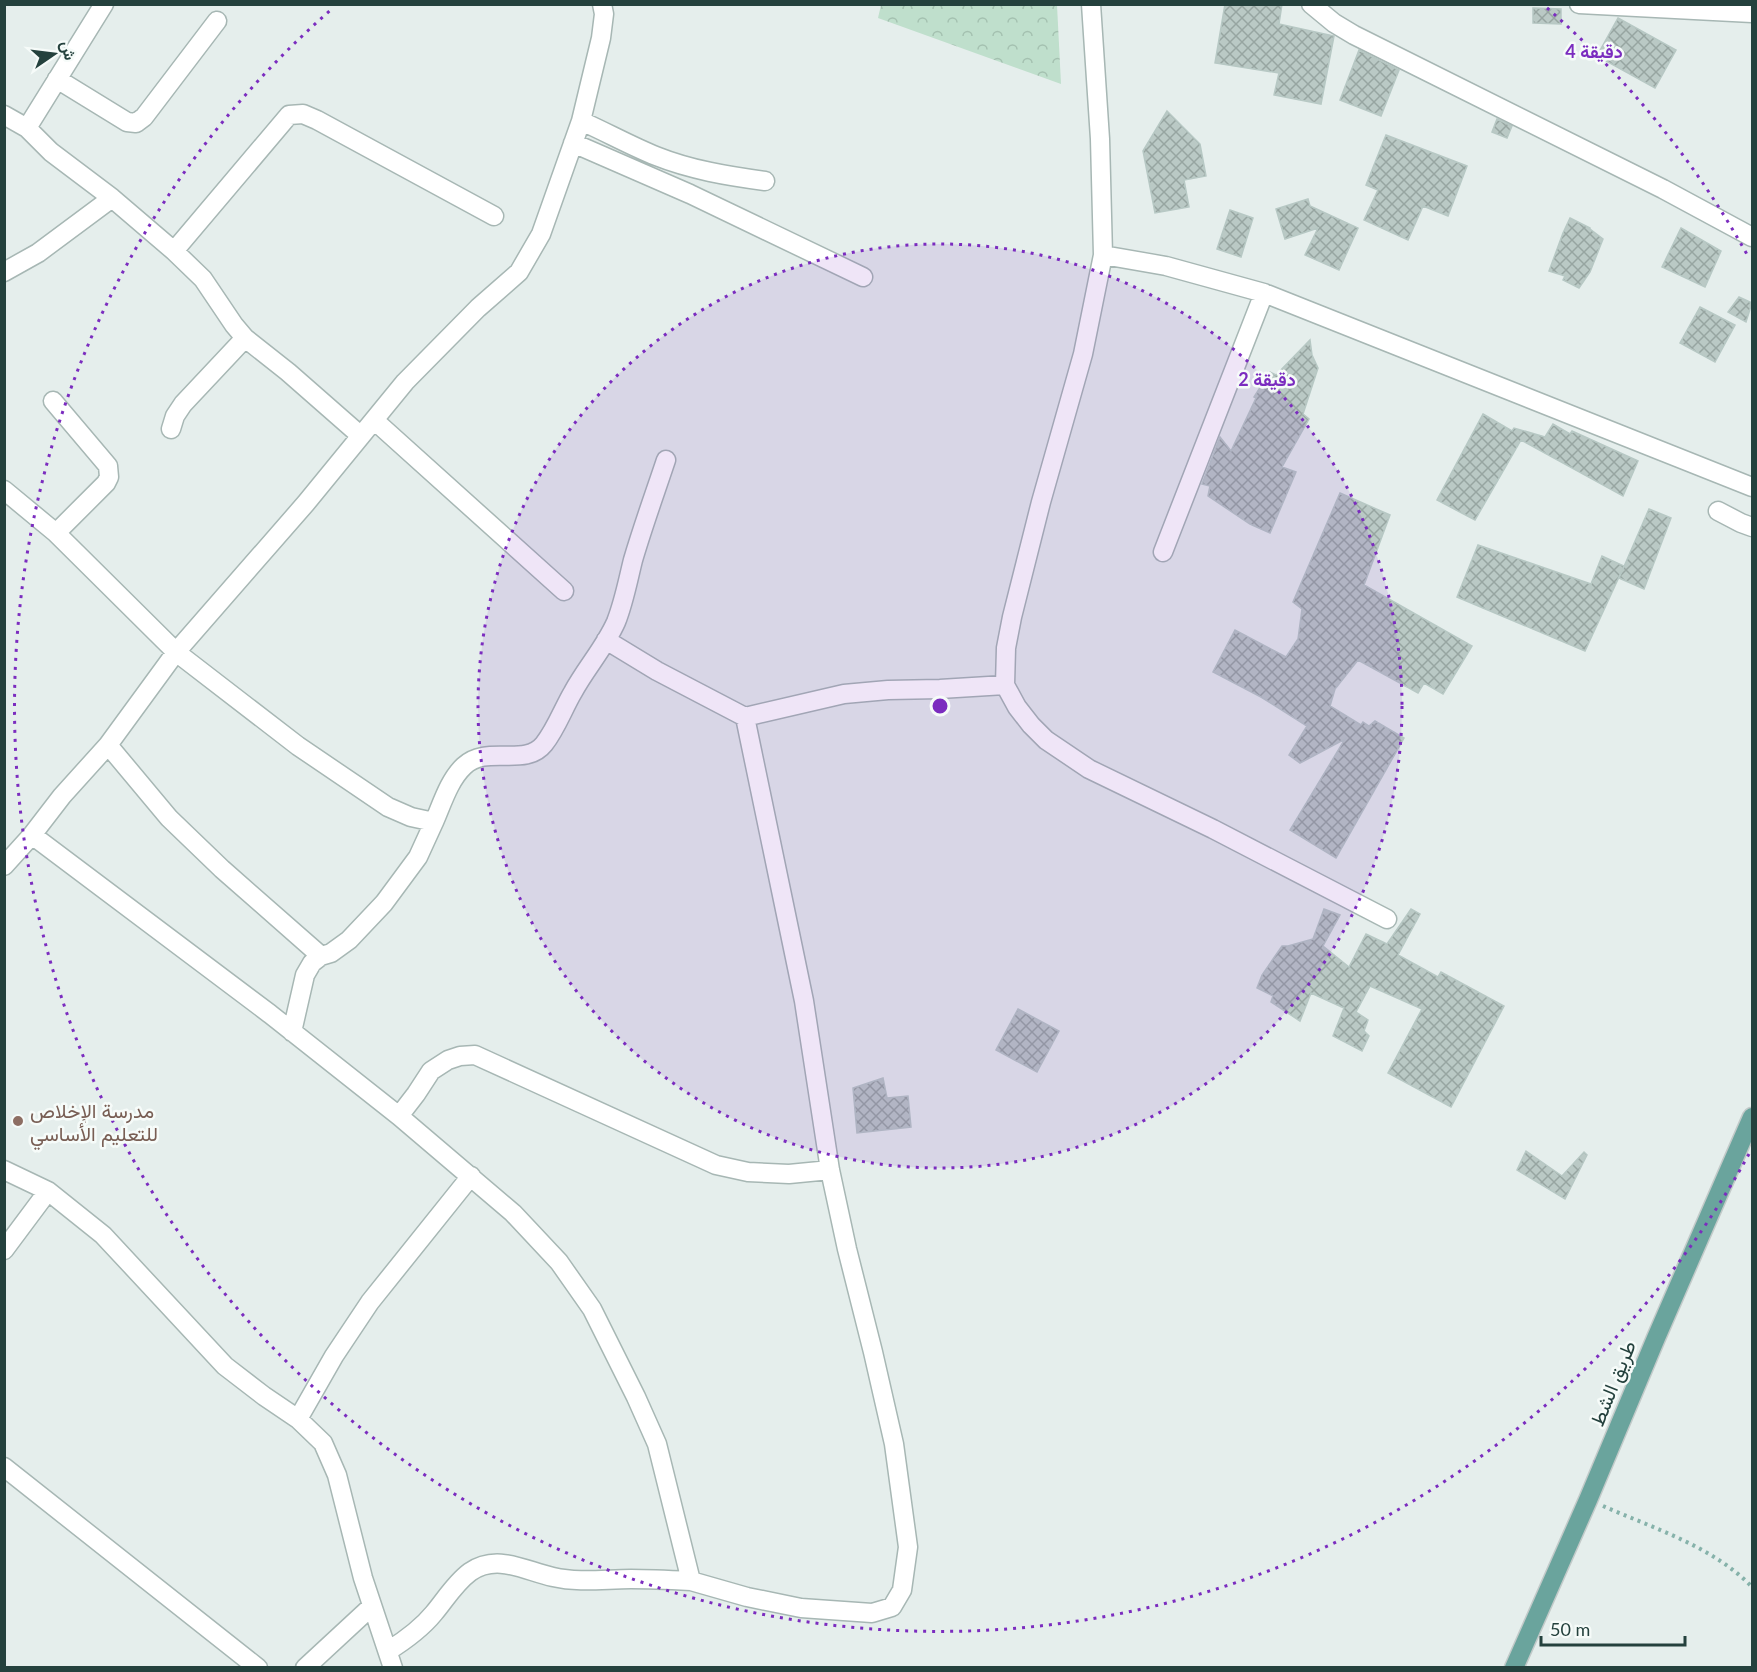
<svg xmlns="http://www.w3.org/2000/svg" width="1757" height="1672" font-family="Lato,Vazirmatn,sans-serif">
	<defs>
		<pattern id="forest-crowns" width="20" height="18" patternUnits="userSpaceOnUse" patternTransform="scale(1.5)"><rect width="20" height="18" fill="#bfdfcc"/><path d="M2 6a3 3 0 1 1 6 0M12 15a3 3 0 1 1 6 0" fill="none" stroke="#a4c1b0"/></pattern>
		<pattern id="building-cross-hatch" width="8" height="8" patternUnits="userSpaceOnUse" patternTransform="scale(1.5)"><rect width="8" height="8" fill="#bac9c5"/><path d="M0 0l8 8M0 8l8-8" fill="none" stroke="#97a5a1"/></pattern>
	</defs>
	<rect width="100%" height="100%" fill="#e5eeec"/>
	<!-- forest -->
	<path fill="url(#forest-crowns)" d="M881 5H1057L1061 84 878 18Z"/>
	<!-- building -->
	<path fill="url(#building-cross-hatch)" stroke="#b7c8c4" stroke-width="1.5" d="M1225 4H1282L1279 24 1334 36 1321 104 1274 95 1279 73 1215 63Z
		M1533 8 1561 9V24L1533 23Z
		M1618 18 1676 50 1655 88 1597 56Z
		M1359 50 1399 70 1381 116 1340 100Z
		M1167 111 1200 144 1206 176 1184 180 1189 207 1155 213 1143 151Z
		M1497 119 1512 126 1507 138 1492 132Z
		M1386 135 1467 166 1448 216 1423 206 1408 240 1364 220 1378 190 1366 185Z
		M1308 199 1310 206 1358 228 1339 270 1305 255 1318 228 1285 239 1276 209Z
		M1230 210 1253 218 1241 257 1217 249Z
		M1570 218 1590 228V229L1603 239 1590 272 1579 288 1563 280 1565 276 1549 271 1563 233Z
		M1681 228 1721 251 1705 287 1662 267Z
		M1739 297 1752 303 1746 322 1728 312Z
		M1700 307 1735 325 1715 362 1680 343Z
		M1310 340 1312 355 1318 368 1303 414 1309 419 1282 467 1296 472 1270 533 1250 524 1208 496 1210 486 1202 484 1220 437 1231 451 1256 398 1254 397 1270 372 1276 375Z
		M1483 414 1512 431 1514 428 1545 437 1553 424 1570 434 1572 431 1638 461 1623 496 1521 440 1475 520 1437 500Z
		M1340 493 1390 515 1364 585 1472 646 1443 694 1424 683 1418 693 1358 660 1335 689 1330 706 1361 725 1363 722 1369 726 1375 721 1404 738 1336 858 1290 830 1345 739 1300 763 1289 755 1307 726 1261 697 1213 672 1235 630 1286 657 1298 639 1302 609 1293 602Z
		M1649 509 1671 518 1644 589 1619 578Z
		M1478 545 1591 584 1602 556 1624 566 1585 651 1457 597Z
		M1324 909 1340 915 1323 946 1349 967 1366 934 1387 944 1411 909 1420 914 1398 955 1438 977 1441 972 1504 1006 1451 1107 1388 1073 1422 1009 1370 986 1356 1012 1368 1020 1364 1031 1369 1036 1362 1051 1333 1036 1344 1008 1311 993 1300 1021 1271 1002 1273 996 1257 988 1262 975 1282 946H1288L1313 939Z
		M1018 1009 1059 1031 1037 1072 996 1050Z
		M883 1078 887 1098 908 1096 911 1127 857 1133 853 1088Z
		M1526 1151 1562 1176 1584 1152 1587 1155 1565 1199 1517 1170Z"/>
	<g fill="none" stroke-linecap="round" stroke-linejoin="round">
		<defs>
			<path id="minor" d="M1091 4 1100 139 1103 255 1083 354 1041 502 1012 617 1006 648 1005 685 1017 707 1031 725 1046 740 1089 769 1213 829 1387 919
				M1311 4 1334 23 1354 35 1663 189 1752 237
				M1579 4 1752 13
				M57 79 127 122 136 123 144 117 217 21
				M4 115 27 128 51 152 112 198 174 251 203 279 234 325 245 338 288 372 361 436
				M581 121C606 132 631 146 656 156 691 170 728 176 765 181
				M27 128 104 4
				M573 143 690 194 863 277
				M174 251 289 115 303 114 317 120 494 216
				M1103 255 1166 266 1264 293 1752 487
				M4 272 38 253 112 198
				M53 401 108 466 109 477 106 483 56 533
				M374 420 564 591
				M171 429 175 416 183 404 245 338
				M4 490 56 533 176 652 298 746 388 807 411 817 434 822C442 804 449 780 464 766 487 744 525 768 544 744 556 729 563 709 573 692 586 668 605 647 616 622 624 602 628 580 633 560 643 526 655 493 666 460
				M1718 511 1741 523 1752 527
				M1163 552 1264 293
				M606 640 657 671 745 717 844 694 888 690 940 689 1005 685
				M108 745 169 818 222 869 321 956
				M32 835 270 1014 399 1116 513 1213 559 1262 592 1309 636 1397 657 1444 691 1581 747 1597 801 1608 872 1613 892 1607 902 1590 908 1547 894 1444 873 1352 847 1249 830 1170 804 1001 745 717
				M4 866 32 835 62 796 108 745 176 652 306 503 405 382 478 308 519 272 541 234 581 121 601 38 604 14 602 4
				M292 1032 305 975 312 963 321 956 331 953 349 940 384 903 418 857 434 822
				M399 1116 416 1094 431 1071 448 1060 460 1056 475 1055 716 1165 748 1172 789 1174 830 1170
				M4 1170 48 1191 103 1235 225 1366 264 1396 298 1419 323 1443 337 1475 363 1578 393 1668
				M4 1250 48 1191
				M298 1419 334 1356 370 1302 471 1176
				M4 1467 258 1668
				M388 1651C404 1641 421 1629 434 1613 445 1600 455 1583 470 1572 497 1553 525 1571 553 1577 579 1583 605 1579 631 1579 651 1579 671 1580 691 1581
				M305 1668 372 1606"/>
			<path id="major" d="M1514 1668 1588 1500 1656 1338 1752 1117"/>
		</defs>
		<!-- minor casing -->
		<use href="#minor" stroke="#a7b7b4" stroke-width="21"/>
		<!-- major casing -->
		<use href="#major" stroke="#c2cac9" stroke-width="21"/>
		<!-- path -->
		<path stroke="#86b2aa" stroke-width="4" stroke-dasharray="3 4.5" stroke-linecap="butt" d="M1603 1506C1653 1528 1714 1547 1752 1587"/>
		<!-- minor -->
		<use href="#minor" stroke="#fff" stroke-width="18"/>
		<!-- major -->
		<use href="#major" stroke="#6aa49d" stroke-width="18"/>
	</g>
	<!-- distance rings -->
	<circle cx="940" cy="706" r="462" fill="#7b2cbf" fill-opacity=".12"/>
	<g fill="none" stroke="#7b2cbf" stroke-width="3" stroke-dasharray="3 6">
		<circle cx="940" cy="706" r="462"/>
		<path d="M1749 1154A925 925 0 1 1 333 8M1547 8A925 925 0 0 1 1749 258"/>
	</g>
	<!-- markers -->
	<circle fill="#8d6e63" stroke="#f6fbf9" stroke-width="2" cx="18" cy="1121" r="6"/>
	<g text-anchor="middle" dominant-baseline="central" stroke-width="5" stroke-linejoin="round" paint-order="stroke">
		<!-- education labels -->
		<g font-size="20" fill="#785e54" stroke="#f6fbf9" text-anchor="start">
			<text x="30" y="1110">مدرسة الإخلاص<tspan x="30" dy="23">للتعليم الأساسي</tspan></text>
		</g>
		<!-- street labels -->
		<g font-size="20" fill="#24413d" stroke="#f6fbf9">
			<text transform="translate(1612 1383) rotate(-68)">طريق الشط</text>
		</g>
	</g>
	<circle cx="940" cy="706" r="9" fill="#7b2cbf" stroke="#f6fbf9" stroke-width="3"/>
	<g font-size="18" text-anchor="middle" font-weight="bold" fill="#7b2cbf" stroke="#f6fbf9" stroke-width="5" stroke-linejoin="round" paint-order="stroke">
		<text x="1594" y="58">4 دقيقة</text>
		<text x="1267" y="386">2 دقيقة</text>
	</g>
	<!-- border -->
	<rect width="1757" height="1672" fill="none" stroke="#24413d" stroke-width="12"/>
	<!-- north arrow -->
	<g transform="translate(54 54) rotate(76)" stroke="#f6fbf9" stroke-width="4.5" paint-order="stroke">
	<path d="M0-4.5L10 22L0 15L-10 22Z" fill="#24413d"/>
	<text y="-9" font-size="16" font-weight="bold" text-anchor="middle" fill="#24413d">ش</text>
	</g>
	<!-- scale -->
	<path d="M1541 1636v9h144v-9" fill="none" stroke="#24413d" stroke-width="3"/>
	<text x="1550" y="1636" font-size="18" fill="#24413d" stroke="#f6fbf9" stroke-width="4.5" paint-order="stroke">50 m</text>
</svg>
